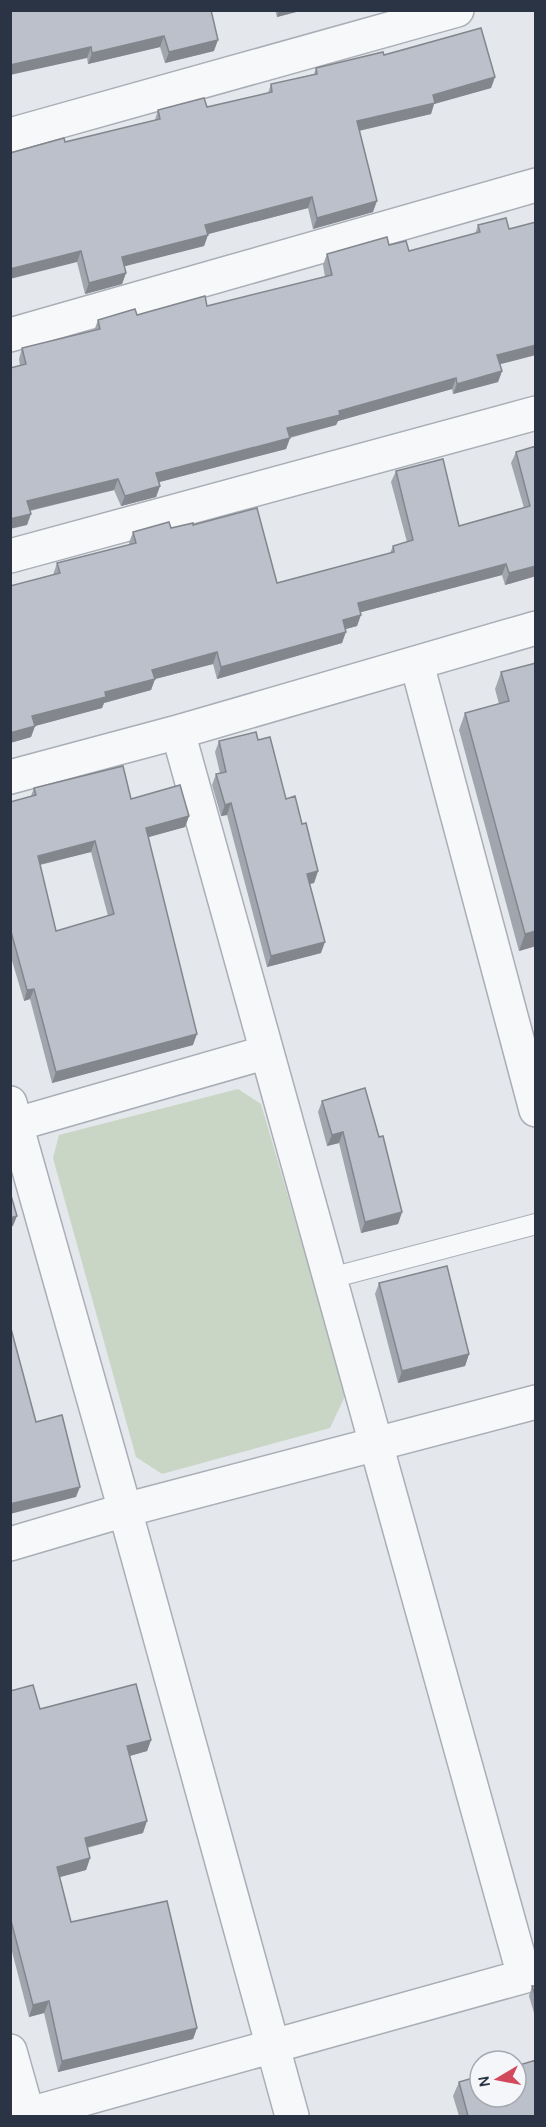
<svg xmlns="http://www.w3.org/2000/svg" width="546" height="2127" font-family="Karla,sans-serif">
	<rect width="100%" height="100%" fill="#e4e7ec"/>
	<!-- green -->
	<path fill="#c9d6c5" d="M238 1089 261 1104 346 1394 330 1428 162 1474 136 1457 53 1158 59 1135Z"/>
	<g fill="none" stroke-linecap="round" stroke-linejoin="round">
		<defs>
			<path id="lane" d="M331 1278 536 1224"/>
			<path id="street" d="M10 135 457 10
				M10 335 536 185
				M10 556 536 413
				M417 664 536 1110
				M178 732 524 1976
				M10 777 178 732 536 628
				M10 1103 125 1510 292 2116
				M17 1124 267 1052
				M10 1544 125 1510 536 1402
				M10 2051 28 2115
				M22 2116 536 1973"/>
		</defs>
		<!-- lane casing -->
		<use href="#lane" stroke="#a9aeb7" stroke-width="22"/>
		<!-- street casing -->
		<use href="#street" stroke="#a9aeb7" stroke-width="36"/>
		<!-- lane -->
		<use href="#lane" stroke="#f7f8fa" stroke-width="20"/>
		<!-- street -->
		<use href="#street" stroke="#f7f8fa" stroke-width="33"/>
	</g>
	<!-- wall -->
	<path fill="#a1a5ae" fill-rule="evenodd" d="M10 10 214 11 211 12 214 51 165 63 160 47 88 64 87 58Z
		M275 10H304L277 17Z
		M384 55 495 77 491 88 434 104 431 114 359 131 373 212 313 229 308 208 208 234 204 246 124 266 126 273 122 284 85 294 77 262 65 142 155 120 158 110 207 107 268 93 271 84 314 74 316 68Z
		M506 218 500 364 502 371 498 382 453 394 452 389 338 421 336 425 290 438 286 449 159 482 160 486 156 497 121 506 114 490 30 511 27 525 20 366 19 359 22 348 94 331 98 320 137 315 207 306 325 277 323 265 327 254 389 245 409 251 475 234 478 225Z
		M536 446V576L505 585 502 575 361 612 357 626 345 629 342 643 217 679 213 664 155 679 151 690 104 703 102 708 35 726 31 737 10 743V586L53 575 57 563 130 545 129 543 133 532 171 528 193 525 277 583 390 553 393 546 407 542 391 482 396 471 459 526 524 508 511 463 516 452Z
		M536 663V946L519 951 459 730 465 713 499 704 495 689 501 672Z
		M258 740 286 799 302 824 318 871 314 883 310 884 321 953 267 967 227 815 221 816 212 785 216 774 220 773 215 752 219 741Z
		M34 788 131 799 189 816 185 827 148 837 193 1045 52 1083 30 999 24 1001 10 954V802L31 796ZM91 852 108 916 56 931 40 865Z
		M322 1101 379 1137 402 1212 398 1224 361 1233 339 1143 327 1146 318 1112Z
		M379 1283 469 1354 465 1366 398 1383 375 1294Z
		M10 1691 40 1709 151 1740 147 1751 129 1756 143 1833 87 1848 90 1858 86 1870 60 1877 71 1922 197 2028 193 2039 58 2072 44 2013 29 2017 10 1944Z
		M532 1986H536V2020L529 1996Z
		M459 2082 536 2116H459L453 2096Z"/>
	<!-- shaded-wall -->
	<path fill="#83868d" d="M279 10H304L277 17Z
		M164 36 160 47 88 64 92 53Z
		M218 40 214 51 165 63 169 52Z
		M91 47 87 58 10 75V65Z
		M495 77 491 88 434 104 431 114 353 132 357 121 433 95Z
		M312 197 308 208 201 236 205 225Z
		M377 201 373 212 313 229 317 218Z
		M208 235 204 246 118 268 122 257Z
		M81 251 77 262 10 279V269Z
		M126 273 122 284 85 294 89 283Z
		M536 345V355L493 366 497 355Z
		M502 371 498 382 453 394 457 384Z
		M456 378 452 389 338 421 336 425 283 439 287 428 339 411Z
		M290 438 286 449 152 484 156 473Z
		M118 479 114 490 23 512 27 501Z
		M160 486 156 497 121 506 125 496Z
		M31 514 27 525 10 529V519Z
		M506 564 502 575 354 614 358 603Z
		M536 566V576L505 585 509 573Z
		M361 615 357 626 339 631 343 620Z
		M346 632 342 643 217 679 221 667Z
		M217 652 213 664 155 679 151 690 104 703 102 708 35 726 31 737 10 743V733L32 716 105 692 152 670Z
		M231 803 227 815 221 816 225 805Z
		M189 816 185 827 142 839 146 828Z
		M95 841 91 852 34 866 38 856Z
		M318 871 314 883 303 885 307 874Z
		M536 931V946L519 951 525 934Z
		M325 942 321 953 267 967 271 956Z
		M34 989 30 999 24 1001 27 990Z
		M197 1034 193 1045 52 1083 56 1072Z
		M343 1132 339 1143 327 1146 332 1135Z
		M402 1212 398 1224 361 1233 365 1222Z
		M17 1216 13 1226 10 1227V1218Z
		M469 1354 465 1366 398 1383 402 1371Z
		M80 1487 76 1497 10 1514V1504Z
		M151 1740 147 1751 123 1758 127 1746Z
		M147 1821 143 1833 80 1849 85 1838Z
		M90 1858 86 1870 53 1879 57 1867Z
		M49 2001 44 2013 29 2017 33 2005Z
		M197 2028 193 2039 58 2072 62 2061Z"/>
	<!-- building -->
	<path fill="#bbc0ca" stroke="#83868d" stroke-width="1.5" fill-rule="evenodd" d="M10 10H211L218 40 169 52 164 36 92 53 91 47 10 65Z
		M481 28 495 77 433 95 435 103 357 121 377 201 317 218 312 197 205 225 208 235 122 257 126 273 89 283 81 251 10 269V153L64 138 65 142 160 119 158 110 204 98 207 107 272 92 271 84 317 74 316 68 383 52 384 55Z
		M506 218 509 229 536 222V345L497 355 502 371 457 384 456 378 339 411 340 415 287 428 290 438 156 473 160 486 125 496 118 479 27 501 31 514 10 519V368L26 364 22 348 100 329 98 320 135 309 137 315 205 296 207 306 332 275 327 254 387 237 389 245 406 241 409 251 480 232 478 225Z
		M536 446V566L509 573 506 564 358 603 361 615 343 620 346 632 221 667 217 652 152 670 155 679 105 692 106 697 32 716 35 726 10 733V586L60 573 57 563 136 543 133 532 169 522 171 528 193 523V525L257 508 277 583 394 552 393 546 413 540 396 471 443 459 459 526 530 506 516 452Z
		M536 663V931L525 934 465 713 509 701 501 672Z
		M256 732 258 740 270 737 286 799 295 796 302 824 306 823 318 871 307 874 325 942 271 956 231 803 225 805 216 774 226 772 219 741Z
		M123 766 131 799 180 785 189 816 146 828 197 1034 56 1072 34 989 27 990 10 928V802L36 795 34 788ZM95 841 114 914 56 931 38 856Z
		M365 1088 379 1137 383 1136 402 1212 365 1222 343 1132 332 1135 322 1101Z
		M10 1192 17 1216 10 1218Z
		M447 1266 469 1354 402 1371 379 1283Z
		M10 1325 36 1422 62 1415 80 1487 10 1504Z
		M136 1684 151 1740 127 1746 147 1821 85 1838 90 1858 57 1867 71 1922 167 1901 197 2028 62 2061 49 2001 33 2005 10 1917V1691L33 1685 40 1709Z
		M532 1986H536V1998Z
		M536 2060V2116H468L459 2082 480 2076V2097H516V2066Z"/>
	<!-- border -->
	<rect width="546" height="2127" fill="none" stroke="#2b3445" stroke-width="24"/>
	<!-- north arrow -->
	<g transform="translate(498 2079) rotate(260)"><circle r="28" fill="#f4f6f9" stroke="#a4a8b1" stroke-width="1.5"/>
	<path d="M0-4.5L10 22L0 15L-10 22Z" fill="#d1495b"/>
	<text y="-9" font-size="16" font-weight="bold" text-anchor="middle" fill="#2b3445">N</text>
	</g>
</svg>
